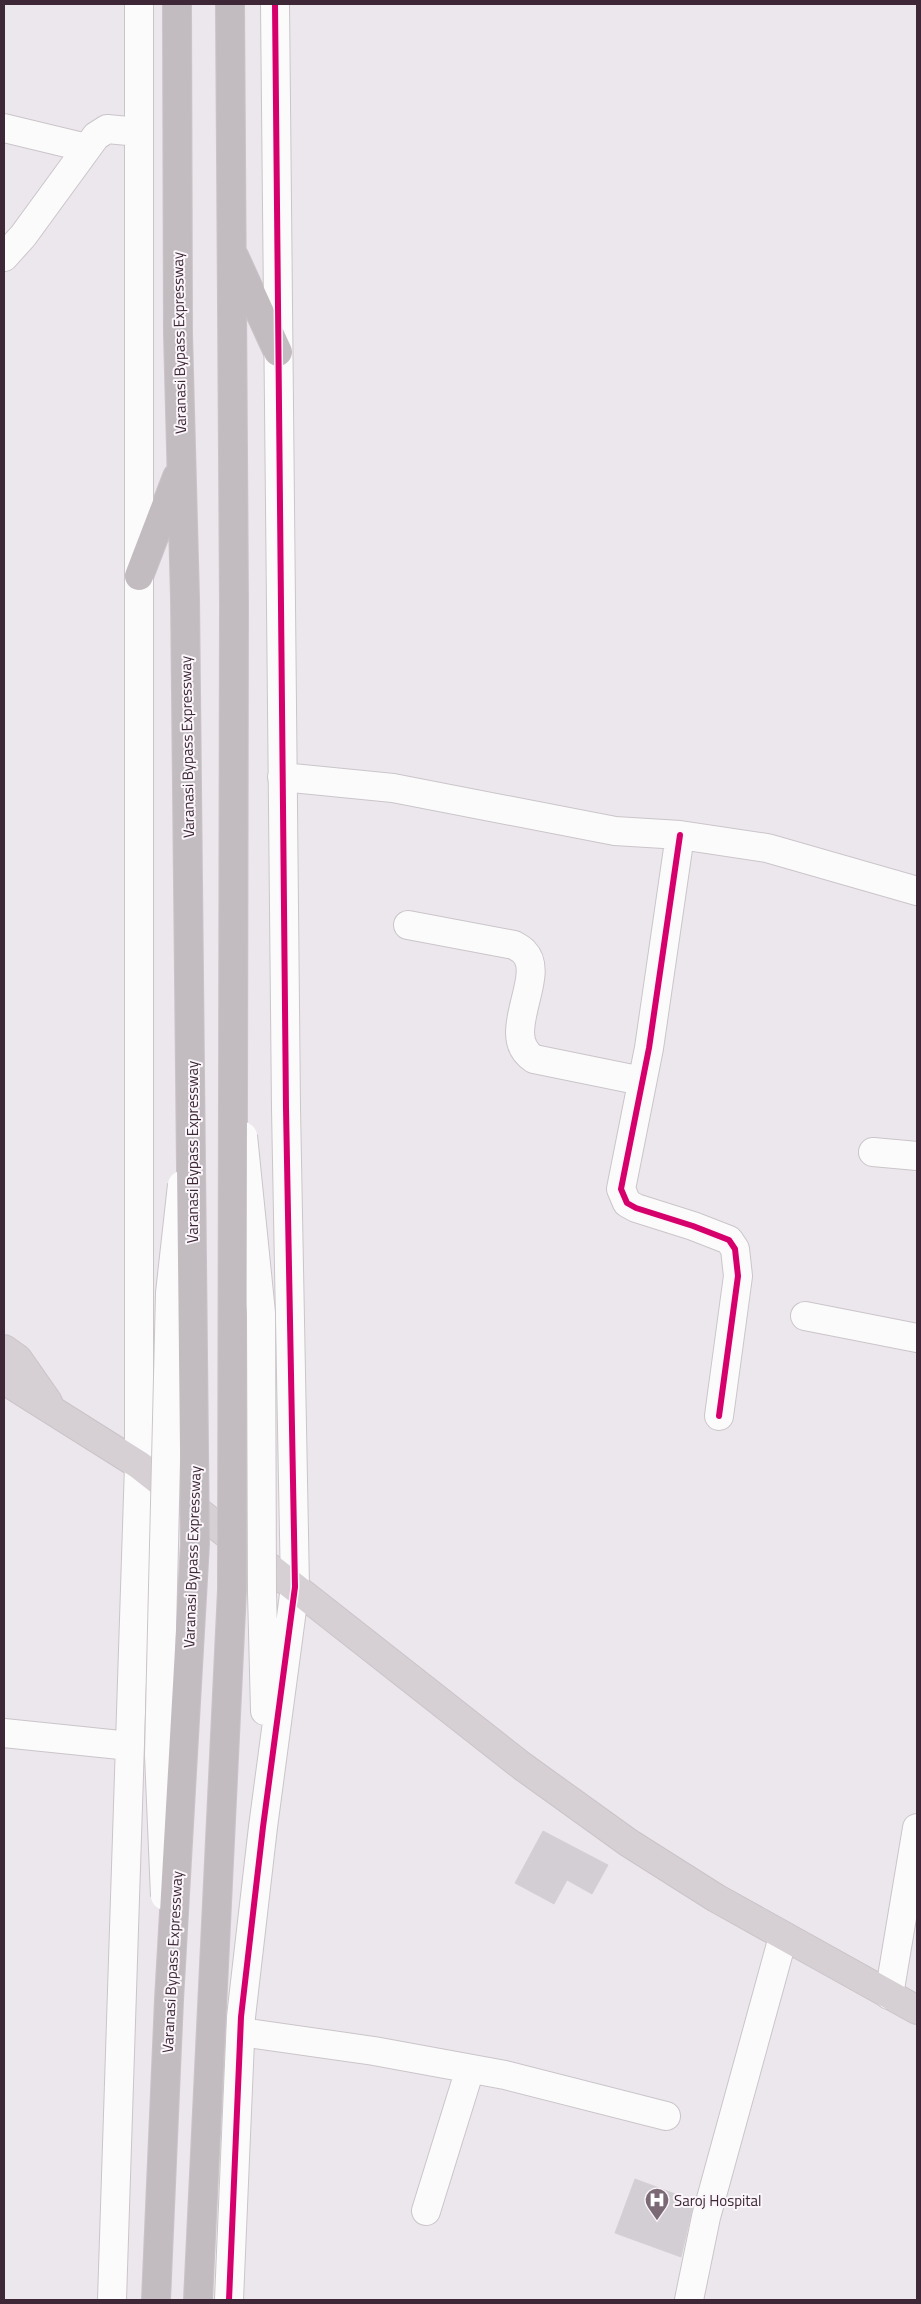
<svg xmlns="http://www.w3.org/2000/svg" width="921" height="2304" font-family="'Titillium Web',sans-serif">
	<rect width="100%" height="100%" fill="#ece7ec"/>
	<!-- building -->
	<path fill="#d3ced3" stroke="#d5d0d4" d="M543 1831 608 1865 592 1894 567 1880 554 1904 515 1883Z
		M635 2179 694 2201 681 2257 615 2233Z"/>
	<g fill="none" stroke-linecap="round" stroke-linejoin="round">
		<defs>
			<path id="minor" d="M4 128 87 148
				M4 257 23 236 96 136 107 129 139 132
				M282 777 393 788 615 831 680 835 767 848 917 891
				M680 835 649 1048 621 1189 627 1203 636 1208 693 1226 729 1240 735 1249 738 1276 719 1416
				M408 925 514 945C517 947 522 949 524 952 548 976 497 1036 534 1059L642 1081
				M873 1152 917 1156
				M805 1316 917 1338
				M262 1592 265 1711
				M4 1733 130 1746
				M889 1995 917 1828
				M241 2032 374 2051 505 2075 666 2116
				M426 2211 470 2069
				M112 2300 139 1465V4
				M229 2300 241 2017 263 1827 295 1587 286 1108 275 4
				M689 2300 706 2217 783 1937"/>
			<path id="major" d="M4 1349 18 1359 48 1402
				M4 1380 139 1465 522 1766 629 1843 716 1898 917 2010"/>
			<path id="highway" d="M177 4 178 334 185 598
				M230 4 234 605
				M234 256 278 352
				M139 576 177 477"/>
		</defs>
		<!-- minor casing -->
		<use href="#minor" stroke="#cac5c9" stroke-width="30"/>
		<!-- major casing -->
		<use href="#major" stroke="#cac3c8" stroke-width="30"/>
		<!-- highway casing -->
		<use href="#highway" stroke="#cac3c8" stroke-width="30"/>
		<!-- minor -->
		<use href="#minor" stroke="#fcfbfc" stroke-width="28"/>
		<!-- major -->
		<use href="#major" stroke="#d6d0d4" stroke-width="28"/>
		<!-- highway -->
		<use href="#highway" stroke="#c2bcc1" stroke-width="28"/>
		<defs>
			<path id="minor-bridge" d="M243 1136 261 1313 262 1592
				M165 1896 159 1755 170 1293 182 1185"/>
			<path id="highway-bridge" d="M156 2300 169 2000 195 1544 185 598
				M198 2300 232 1590 234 605"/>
		</defs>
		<!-- minor-bridge casing -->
		<use href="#minor-bridge" stroke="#cac5c9" stroke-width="30" stroke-linecap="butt"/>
		<!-- highway-bridge casing -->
		<use href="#highway-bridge" stroke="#cac3c8" stroke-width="30" stroke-linecap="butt"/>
		<!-- minor-bridge -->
		<use href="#minor-bridge" stroke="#fcfbfc" stroke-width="28"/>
		<!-- highway-bridge -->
		<use href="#highway-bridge" stroke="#c2bcc1" stroke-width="28"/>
		<defs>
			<path id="cycleway" d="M680 835 649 1048 621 1189 627 1203 636 1208 693 1226 729 1240 735 1249 738 1276 719 1416
				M229 2300 241 2017 263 1827 295 1587 286 1108 275 4"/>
		</defs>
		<!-- cycleway casing -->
		<use href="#cycleway" stroke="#faf6fa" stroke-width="9"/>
		<!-- cycleway -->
		<use href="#cycleway" stroke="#d6006c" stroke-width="6"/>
	</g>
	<!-- icons -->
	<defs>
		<symbol id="hospital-pin" viewBox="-11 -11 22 30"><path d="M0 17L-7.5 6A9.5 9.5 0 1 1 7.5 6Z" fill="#7b6a76" stroke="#faf6fa"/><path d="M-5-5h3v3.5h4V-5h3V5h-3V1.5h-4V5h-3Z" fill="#fff"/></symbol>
	</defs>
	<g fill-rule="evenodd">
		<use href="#hospital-pin" x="643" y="2186" width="28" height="38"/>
	</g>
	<g text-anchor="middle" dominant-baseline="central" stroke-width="4" stroke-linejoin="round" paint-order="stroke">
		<!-- street labels -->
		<g font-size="15" fill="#3e2737" stroke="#faf6fa">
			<text transform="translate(179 343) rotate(-91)">Varanasi Bypass Expressway</text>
			<text transform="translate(187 747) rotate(-91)">Varanasi Bypass Expressway</text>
			<text transform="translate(192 1152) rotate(-90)">Varanasi Bypass Expressway</text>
			<text transform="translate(192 1557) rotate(-88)">Varanasi Bypass Expressway</text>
			<text transform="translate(172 1962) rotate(-87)">Varanasi Bypass Expressway</text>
		</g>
		<!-- poi labels -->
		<g font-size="15" fill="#3e2737" stroke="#faf6fa" text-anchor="start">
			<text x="674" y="2200">Saroj Hospital</text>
		</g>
	</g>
	<!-- border -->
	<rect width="921" height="2304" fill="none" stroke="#3e2737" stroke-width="10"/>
</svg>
